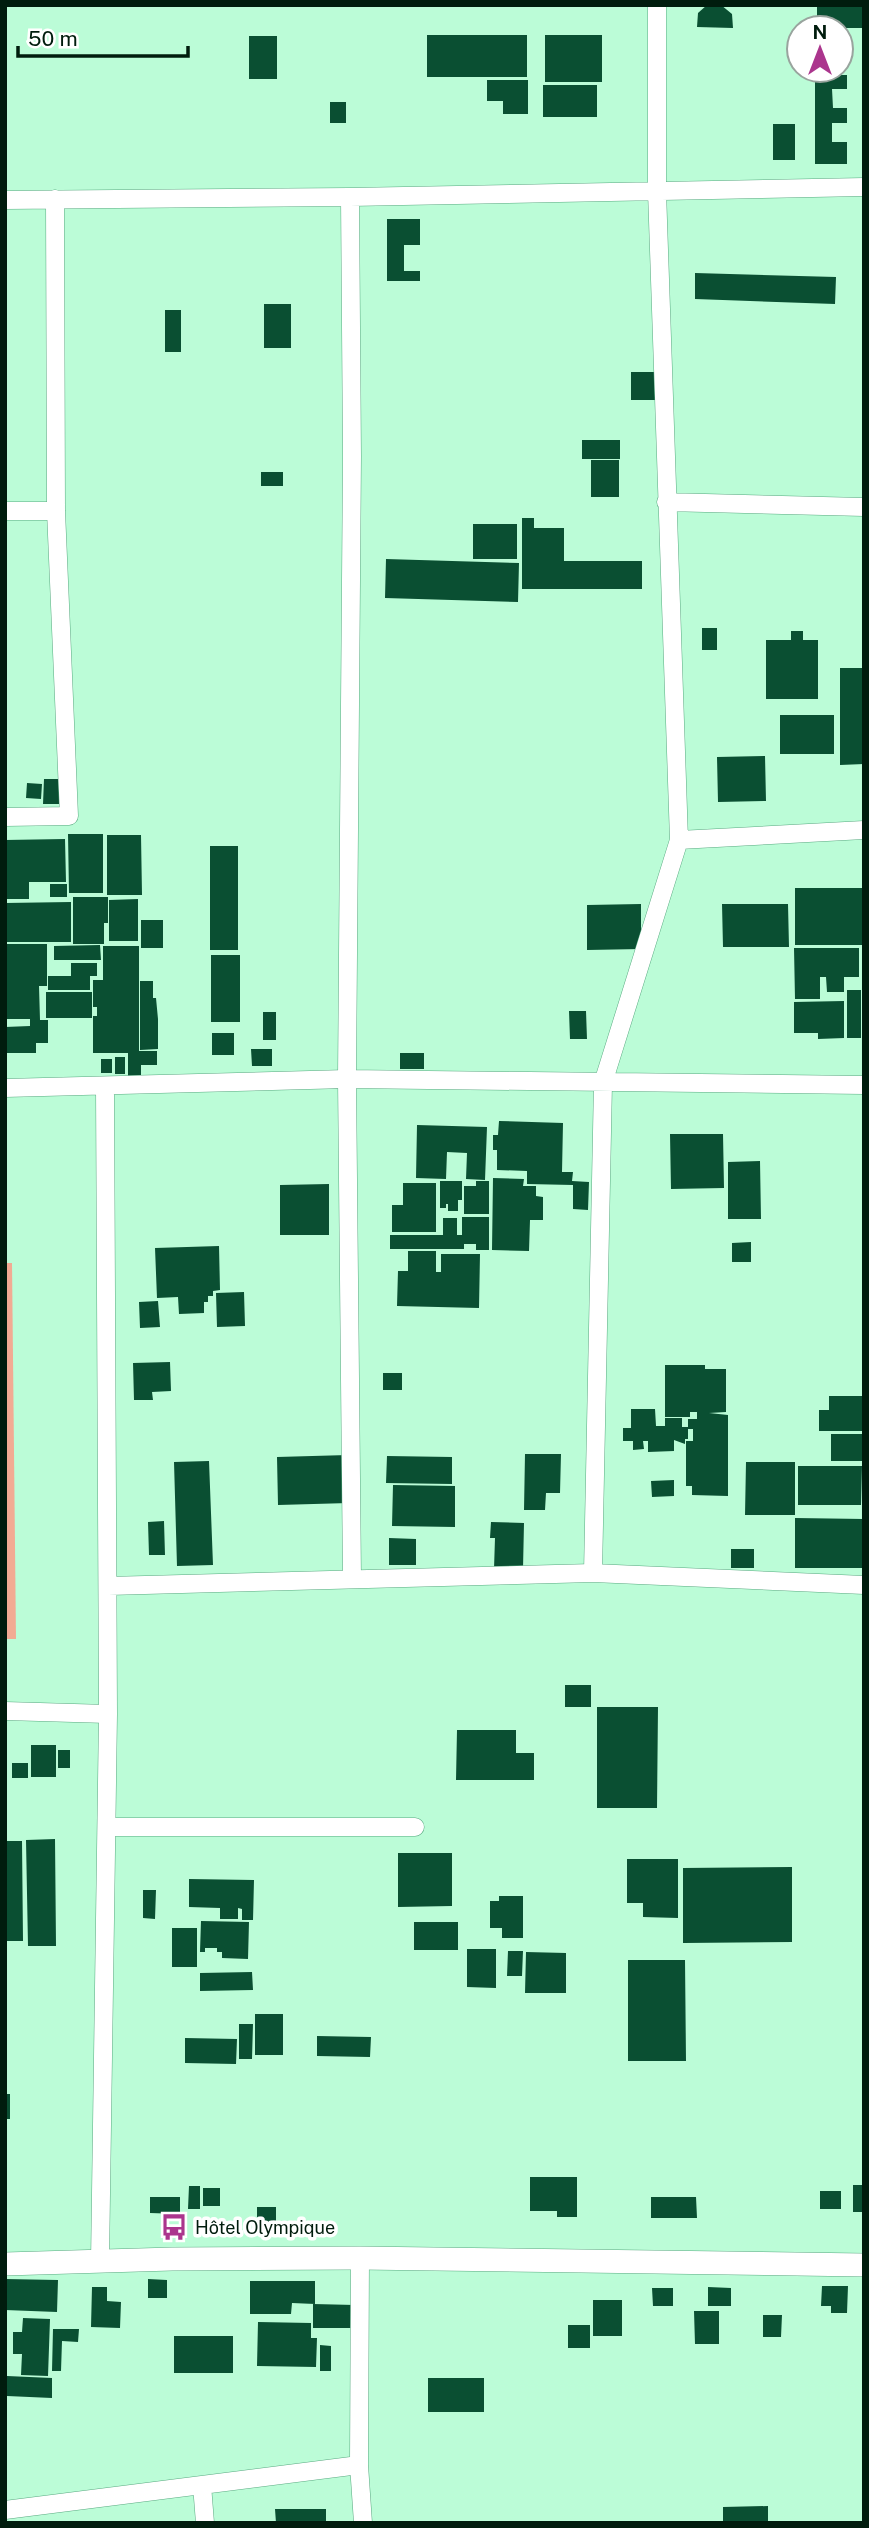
<svg xmlns="http://www.w3.org/2000/svg" width="869" height="2528" font-family="'Public Sans',sans-serif">
	<rect width="100%" height="100%" fill="#bbfcd7"/>
	<!-- green -->
	<path fill="#f2ab93" d="M5 1263H12L16 1639H5Z"/>
	<!-- building -->
	<path fill="#0a4f32" d="M707 5H721L732 14 733 28 697 27 698 13Z
		M817 5H864V28H817Z
		M427 35H527V77H427Z
		M545 35H602V82H545Z
		M249 36H277V79H249Z
		M841 37H847V57H841Z
		M815 70H831V75H847V89H832L833 108H847V123H832V142H847V164H815Z
		M487 80H528V114H503V101H487Z
		M543 85H597V117H543Z
		M330 102H346V123H330Z
		M773 124H795V160H773Z
		M387 219H420V245H404V271H420V281H387Z
		M695 273 836 277 835 304 695 299Z
		M264 304H291V348H264Z
		M165 310H181V352H165Z
		M631 372H658V400H631Z
		M582 440H620V459H582Z
		M591 460H619V497H591Z
		M261 472H283V486H261Z
		M522 518H534V528H564V561H642V589H522Z
		M473 524H517V559H473Z
		M386 559 519 563 518 602 385 598Z
		M702 628H717V650H702Z
		M791 631H803V640H818V699H766V640H791Z
		M840 668H864V764L840 765Z
		M780 715H834V754H780Z
		M765 756 766 801 718 802 717 757Z
		M44 779H61V804H43Z
		M27 783 42 784 41 799 26 798Z
		M68 834H103V893H69Z
		M107 835H141L142 895H107Z
		M65 839 66 882H29V899H5V840Z
		M210 846H238V950H210Z
		M50 884H67V897H50Z
		M795 888H864V945H795Z
		M73 897H108V923H104V944H73Z
		M138 899V941H109V900Z
		M71 902V942H6L5 903Z
		M641 904V949L587 950V905Z
		M722 904H788L789 947H723Z
		M141 920H163V948H141Z
		M5 944H47V986H39L40 1020H48V1043H36V1053H5V1027L30 1026V1019H5Z
		M100 945 101 960H54V946Z
		M103 946H139V1051H157V1065H141V1076H128V1053H93V1016H97V1007H93V980H103Z
		M794 948H859V977H844V992H827L826 977H820V999H795Z
		M211 955H240V1022H211Z
		M71 963H97V976H90V990H48V976H71Z
		M140 981H153V998H156L158 1019V1049L140 1050Z
		M847 990H861V1038H847Z
		M46 992H92V1018H46Z
		M844 1001V1038L818 1039V1033H794V1002Z
		M569 1011H586L587 1039H570Z
		M263 1012H276V1040H263Z
		M212 1033H234V1055H212Z
		M251 1049H272V1066H252Z
		M400 1053H424V1069H400Z
		M115 1057H125V1074H115Z
		M101 1059H112V1073H101Z
		M499 1121 563 1123 562 1172H573L572 1181 589 1182 588 1210 573 1209V1185L527 1184V1171L497 1170V1150H493V1135H498Z
		M417 1125 487 1127 485 1180 466 1179 467 1153 447 1152 446 1179 416 1178Z
		M670 1134H723L724 1188 671 1189Z
		M760 1161 761 1219H728V1162Z
		M493 1178 524 1179 523 1186H536V1196L543 1197V1220H530L529 1251 492 1250Z
		M440 1181H462V1200H458V1211H448V1204H446V1208H440Z
		M476 1181H489V1214H464V1186H476Z
		M403 1183H436V1232H392V1205H403Z
		M329 1184V1235H280V1185Z
		M462 1217H489V1250H476V1244H464V1249H390V1235H443V1218H457V1235H462Z
		M751 1242V1262H732V1243Z
		M219 1246 220 1290 213 1291V1296H208V1302H204V1313L179 1314 178 1297 157 1298 155 1248Z
		M408 1251H436V1272H441V1254H480L479 1308 397 1306 398 1271H408Z
		M244 1292 245 1326 217 1327 216 1293Z
		M158 1301 160 1327 140 1328 139 1302Z
		M170 1362 171 1391 152 1392 153 1400H134L133 1363Z
		M665 1365H705V1369H726V1412L709 1413 728 1415V1496L692 1495V1486H686V1441H693V1429H688V1419H697V1412H690V1417H665Z
		M383 1373H402V1390H383Z
		M829 1396H864V1431H819V1410H829Z
		M631 1409H655L656 1426H665V1418H682V1427H688V1439H685V1444L674 1440V1451L648 1452V1441H643L644 1449 633 1450V1441H623V1428H631Z
		M831 1434H863V1461H831Z
		M525 1454H561L560 1493H546L545 1510H524Z
		M348 1455 349 1503 278 1505 277 1457Z
		M387 1456 452 1457V1484L386 1483Z
		M209 1461 213 1565 177 1566 174 1462Z
		M746 1462H795V1515H745Z
		M798 1466H862L861 1505H798Z
		M674 1480V1496L652 1497 651 1481Z
		M393 1485 455 1486V1527L392 1526Z
		M795 1518 864 1519V1568H795Z
		M164 1521 165 1555H149L148 1522Z
		M491 1522 524 1523 523 1569H494L495 1538H490Z
		M389 1538 416 1539V1565H389Z
		M731 1549H754V1568H731Z
		M565 1685H591V1707H565Z
		M597 1707H658L657 1808H597Z
		M457 1730H516V1753H534V1780H456Z
		M31 1745H56V1777H31Z
		M58 1750H70V1768H58Z
		M12 1763H28V1778H12Z
		M55 1839 56 1946H28L26 1840Z
		M5 1841H22L23 1941H5Z
		M398 1853H452V1906L398 1907Z
		M627 1859H678V1918L643 1917V1903H627Z
		M792 1867V1942L683 1943V1868Z
		M189 1879 254 1880 253 1920H242V1909L238 1908V1919H220V1908L189 1907Z
		M143 1890H156L155 1919 143 1918Z
		M499 1896H523V1938H502V1928H490V1901H499Z
		M201 1921 249 1922 248 1959 222 1958V1952H217V1948H205V1952H200Z
		M414 1922H458V1950H414Z
		M172 1928H197V1967H172Z
		M467 1949H496V1988L467 1987Z
		M508 1951H523L522 1976H507Z
		M526 1952 566 1953V1993H525Z
		M628 1960H685L686 2061H628Z
		M252 1972 253 1990 200 1991V1973Z
		M255 2014H283V2055H255Z
		M239 2024H253L252 2059H239Z
		M317 2036 371 2037 370 2057 317 2056Z
		M185 2038 237 2039 236 2064 185 2063Z
		M5 2094H10V2119H5Z
		M530 2177H577V2217H557V2211H530Z
		M853 2185H864V2212H853Z
		M189 2186H200V2209H188Z
		M203 2188H220V2206H203Z
		M820 2191H841V2209H820Z
		M150 2197H180V2214L150 2213Z
		M651 2197H696L697 2218H651Z
		M257 2207H276V2223H257Z
		M5 2279 58 2280 57 2312 5 2310Z
		M148 2279 167 2280V2298H148Z
		M250 2281H315V2304L292 2303 291 2314H250Z
		M822 2286H848L847 2313H831V2306H821Z
		M92 2287H107V2301L121 2302 120 2328 91 2327Z
		M708 2287 731 2288V2306H708Z
		M652 2288H673V2306H653Z
		M593 2300H622V2336H593Z
		M313 2304 355 2305V2328H313Z
		M694 2311H719V2344H695Z
		M763 2315H782L781 2337H763Z
		M23 2318 50 2319 48 2376 21 2375 22 2354H13V2332H22Z
		M258 2322 311 2323V2338H317L316 2367 257 2366Z
		M568 2325H590V2348H568Z
		M53 2329H79L78 2342 62 2341 61 2371H52Z
		M174 2336H233V2373H174Z
		M320 2345 331 2346V2371H320Z
		M7 2376 52 2378V2398L7 2396Z
		M428 2378H484V2412H428Z
		M768 2506V2523H723V2507Z
		M275 2509H326V2523H276Z"/>
	<g fill="none" stroke-linecap="round" stroke-linejoin="round">
		<defs>
			<path id="minor" d="M350 197 352 456 347 1079 352 1579
				M5 200 350 197 864 187
				M666 502 864 507
				M5 511H56
				M5 817 69 816 56 511 55 199
				M679 840 864 830
				M5 1088 347 1079 864 1085
				M593 1573 603 1083 679 840 657 191V5
				M108 1586 593 1573 864 1585
				M5 1711 108 1714
				M107 1827H415
				M360 2258 359 2465 363 2523
				M100 2262 108 1714 105 1086
				M202 2485 205 2523
				M5 2510 359 2465"/>
			<path id="tertiary" d="M5 2264 172 2259 360 2258 864 2265"/>
		</defs>
		<!-- minor casing -->
		<use href="#minor" stroke="#59aa81" stroke-width="19"/>
		<!-- tertiary casing -->
		<use href="#tertiary" stroke="#59aa81" stroke-width="24"/>
		<!-- minor -->
		<use href="#minor" stroke="#fff" stroke-width="18"/>
		<!-- tertiary -->
		<use href="#tertiary" stroke="#fff" stroke-width="23"/>
	</g>
	<!-- icons -->
	<defs>
		<symbol id="bus-bare" viewBox="-9 -9 18 18"><path d="M-5-6H5V4H4V6H2V4H-2V6H-4V4H-5ZM-3.5-4V0h7V-4ZM-3.5 1.2v1.5H-2V1.2ZM2 1.2v1.5H3.5V1.2Z" fill="#ab358d" stroke="#fff" stroke-width="2.5" paint-order="stroke"/></symbol>
	</defs>
	<g fill-rule="evenodd">
		<use href="#bus-bare" x="155" y="2208" width="38" height="38"/>
	</g>
	<g text-anchor="middle" dominant-baseline="central" stroke-width="7" stroke-linejoin="round" paint-order="stroke">
		<!-- poi labels -->
		<g font-size="18" fill="#001c0d" stroke="#fff" text-anchor="start">
			<text x="195" y="2227">Hôtel Olympique</text>
		</g>
	</g>
	<!-- border -->
	<rect width="869" height="2528" fill="none" stroke="#001c0d" stroke-width="14"/>
	<!-- north arrow -->
	<g transform="translate(820 49)"><circle r="33" fill="#ffffff" stroke="#99a49e" stroke-width="2"/>
	<path d="M0-5L12 26L0 18L-12 26Z" fill="#ab358d"/>
	<text y="-10" font-size="19" font-weight="bold" text-anchor="middle" fill="#001c0d">N</text>
	</g>
	<!-- scale -->
	<path d="M18 46v10h170v-10" fill="none" stroke="#001c0d" stroke-width="3.5"/>
	<text x="28" y="46" font-size="21" fill="#001c0d" stroke="#ffffff" stroke-width="5" paint-order="stroke">50 m</text>
</svg>
